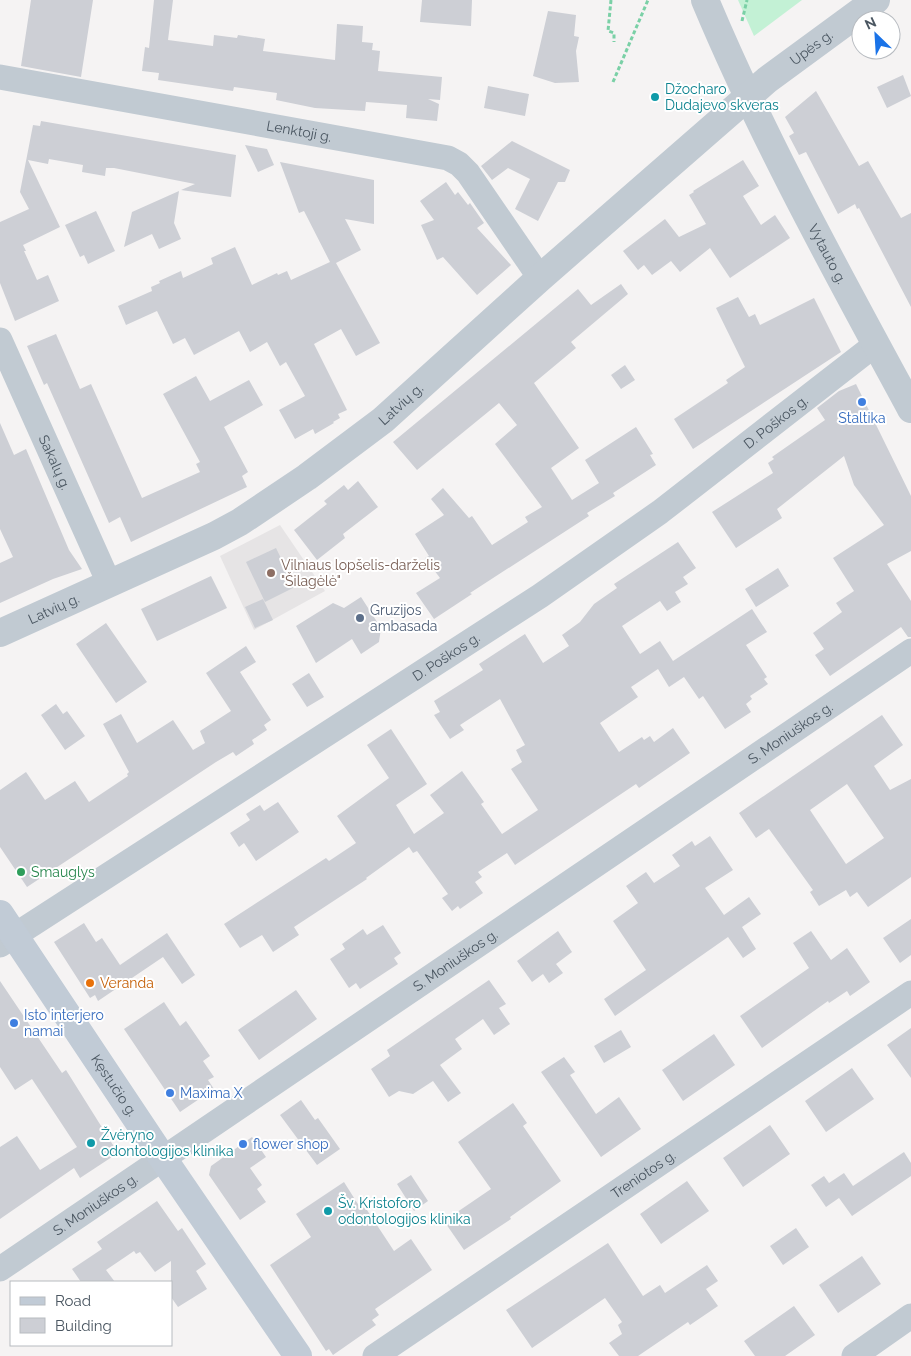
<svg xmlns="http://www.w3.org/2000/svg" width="911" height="1356" font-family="Raleway,sans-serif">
	<rect width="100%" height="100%" fill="#f5f3f3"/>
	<!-- education -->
	<path fill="#e6e4e5" d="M280 525 325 591 254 630 220 556Z"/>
	<!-- green -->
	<path fill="#c3f1d5" d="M738 0H802L754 36Z"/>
	<!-- building -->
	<path fill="#cdcfd5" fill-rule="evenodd" d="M31 0H93L81 77 21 66Z
		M154 0H173L168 40 213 46 214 35 237 38 238 35 265 39 263 51 335 60 337 24 363 26 362 42 373 43 372 50 380 51 378 71 442 77 440 100 428 99 439 104 437 121 406 118 407 105 366 102 365 111 315 108 276 100 277 93 234 87 233 91 158 80 159 73 142 71 145 47 149 48Z
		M422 0H472L471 26 420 22Z
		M548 11 576 15 574 36 579 37 576 51 579 82 555 83 533 76Z
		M903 75 911 96 887 108 877 87Z
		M488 86 529 94 525 116 484 108Z
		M816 91 859 166 868 161 901 218 911 213V307L859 208 857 209 855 204 838 214 806 152 799 155 789 136 794 133 785 117Z
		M41 121 236 155 231 197 181 190 195 184 114 168H106L105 176 82 172 83 165 49 159 48 164 28 160 60 227 23 245 26 251H24L37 280 48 275 59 301 15 321 0 283V222L29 209 20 192 33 125 40 126Z
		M512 141 570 170 565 182H558L538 221 515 209 530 179 508 168 492 180 481 166Z
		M245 145 267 149 274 165 258 172Z
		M743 160 759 186 743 196 761 225 775 215 790 238 730 278 710 248 680 272 671 261 652 275 644 265 638 270 623 251 665 219 679 237 706 224 689 195 694 192 693 191Z
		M280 162 374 180V224L345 219 361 250 336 263 380 343 356 356 341 329 314 344 347 410 338 414 340 418 333 422 334 423 315 434 313 429 295 439 279 410 305 396 286 362 280 366 267 342 250 352 239 331 194 355 185 338 173 344 157 311 126 325 118 306 152 291 151 287 160 283 159 281 181 271 183 278 213 264 211 258 235 247 252 285 277 273 278 275 287 271 291 280 330 262 304 211 299 213Z
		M446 182 455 195 458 192 468 205 470 203 484 223 477 228 511 265 477 295 443 257 437 260 421 225 434 220 420 201Z
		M179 191 174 223 181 239 159 249 152 234 124 247 132 212Z
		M96 211 115 251 88 264 84 255 80 257 65 225Z
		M621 284 628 294 571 342 576 348 534 383 579 448 551 468 572 500 599 483 585 460 636 427 653 454 650 455 656 465 613 493 615 496 587 513 589 516 470 593 472 594 434 619 416 593 440 578 425 558 429 556 415 534 444 515 431 499 443 488 469 518 472 516 492 545 528 522 525 517 542 507 495 444 517 425 499 403 417 470 393 442 578 289 591 305Z
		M738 297 749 317 755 314 760 325 814 298 841 352 693 449 674 419 728 383 726 380 745 367 716 308Z
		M56 334 80 389 91 384 142 498 200 472 196 464 200 462 163 394 196 376 210 401 249 380 263 405 224 427 248 472 242 476 247 487 131 542 120 517 109 523 47 383 44 385 27 346Z
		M625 365 635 380 621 389 611 375Z
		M856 384 911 496V551L887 564 911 601V637H908L901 627 830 676 815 655 824 649 813 633 842 612 836 603 854 591 833 558 884 525 854 485 844 456 777 509 782 518 736 548 712 512 773 473 768 463 774 459 772 457 825 420 817 408 839 391Z
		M0 423 14 455 26 449 69 550 82 569 53 579 0 603V563L13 557 0 529Z
		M358 481 378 507 343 534 345 538 317 560 294 530 327 504 324 501 344 485 348 490Z
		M678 542 696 568 683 577 688 584 675 592 681 602 667 611 660 601 622 626 640 654 660 641 673 661 752 609 767 632 746 645 767 677 764 679 768 684 750 696 752 699 746 704 751 712 725 729 703 696 699 699 684 677 669 687 658 669 631 687 638 697 600 723 619 752 642 737 644 740 650 736 654 742 673 728 690 753 639 788 636 784 515 865 507 853 478 872 482 877 475 882 483 893 460 909 458 906 452 911 442 898 448 894 417 851 413 853 409 847 366 878 367 879 294 927 299 935 273 952 262 935 240 948 224 924 326 858 329 861 356 843 337 816 389 778 367 745 391 729 427 784 396 805 414 834 444 813 430 795 462 771 484 802 481 804 502 834 538 810 511 769 522 762 516 750 525 745 500 699 460 725 464 730 450 739 434 715 440 712 434 701 483 670 479 664 525 634 543 663 569 646 562 635 580 622 594 604 617 588 614 584Z
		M276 548 295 587 265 602 246 562Z
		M778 568 789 586 756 607 745 589Z
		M211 576 227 608 157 641 141 609Z
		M361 597 381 628 379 642 361 654 352 639 316 663 296 626 333 603 344 608Z
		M263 599 273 620 255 628 245 607Z
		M106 623 147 682 116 703 76 644Z
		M246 646 256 662 240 672 271 720 264 725 267 730 252 740 254 744 236 756 233 752 216 762 27 887 0 847V790L26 772 45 800 75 781 89 802 128 776 127 774 129 772 103 724 121 714 137 743 173 720 193 750 205 743 200 731 231 711 206 673Z
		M309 673 324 697 307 707 292 684Z
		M56 704 63 714 67 711 85 736 65 750 41 715Z
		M882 715 903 745 874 766 890 790 911 779V877L868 907 857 892 850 897 846 890 819 906 810 892 813 890 769 829 756 838 739 813ZM847 784 884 838 846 864 810 810Z
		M278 802 299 832 256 861 244 843 239 847 230 833 250 820 246 814 260 805 264 811Z
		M710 836 733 870 705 888 724 915 749 897 761 914 742 927 756 949 743 958 728 937 615 1016 604 999 646 970 613 921 638 903 626 886 646 872 654 883 680 866 672 855 692 841 695 846Z
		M911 919V955L900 963 883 938Z
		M84 923 96 942 102 938 120 965 167 933 195 975 182 984 163 957 98 1001 95 995 90 998 54 942Z
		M383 925 401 953 394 958 398 964 360 989 356 983 349 988 330 959 345 949 342 944 363 929 367 935Z
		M558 931 572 952 556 964 563 973 549 983 543 974 532 982 517 961Z
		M811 931 831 960 847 948 870 982 850 996 847 991 829 1003 828 1001 762 1048 740 1016 809 968 793 943Z
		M489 980 506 1004 499 1008 510 1024 494 1035 483 1019 455 1039 462 1049 440 1065 461 1093 448 1102 433 1081 413 1094 399 1091 389 1097 371 1069 390 1056 387 1050Z
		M0 981 62 1073 66 1070 118 1153 80 1178 74 1168 0 1219V1147L17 1136 40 1170 77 1147 32 1079 15 1090 0 1067Z
		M296 990 317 1019 259 1060 238 1030Z
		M164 1002 180 1026 186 1021 210 1056 203 1061 214 1077 208 1080 214 1089 180 1112 124 1029Z
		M911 1028V1078L887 1045Z
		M621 1030 631 1047 604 1063 594 1046Z
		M714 1034 735 1065 683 1101 662 1070Z
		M564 1057 575 1072 570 1075 596 1114 619 1097 641 1129 601 1157 541 1072Z
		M852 1068 874 1099 826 1132 805 1101Z
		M301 1100 315 1120 318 1118 340 1149 317 1165 280 1115Z
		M513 1103 527 1123 523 1126 561 1181 510 1217 511 1219 464 1250 444 1221 491 1189 458 1142Z
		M770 1125 790 1154 743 1187 723 1158Z
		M252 1137 266 1157 250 1168 262 1185 257 1189 266 1202 240 1220 209 1175 211 1166Z
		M904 1152 911 1163V1176L852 1216 839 1198 826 1207 811 1185 824 1176 829 1183 844 1173 853 1186Z
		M411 1175 428 1201 414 1211 397 1184Z
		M687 1181 709 1211 661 1244 640 1214Z
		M344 1182 361 1209 365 1207 394 1251 411 1239 432 1270 375 1309 379 1315 372 1320 376 1325 333 1355 329 1349 326 1351 270 1265 311 1237 296 1214Z
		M157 1201 178 1231 182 1228 206 1264 196 1271 207 1289 178 1307 171 1297V1261L155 1272 140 1252 136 1254 134 1251 106 1270 115 1282H81L72 1269 102 1249 97 1242Z
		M796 1228 809 1247 783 1265 770 1246Z
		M608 1243 643 1296 660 1285 665 1293 707 1265 718 1281 706 1289 718 1306 690 1325 688 1322 638 1356H619L609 1343 622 1334 618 1325 622 1322 605 1298 532 1348 506 1310Z
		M862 1256 881 1284 838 1313 819 1285Z
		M794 1306 815 1335 785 1356H755L744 1341Z"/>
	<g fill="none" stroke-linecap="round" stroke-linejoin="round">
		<!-- path -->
		<path stroke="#7ad0a6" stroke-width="3" stroke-dasharray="4 2.5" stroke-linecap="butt" d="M611 0 608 31 614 33V42
			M742 21 747 0
			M613 82 648 0"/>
		<!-- minor -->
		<g stroke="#c1cad2" stroke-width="25">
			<path id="s1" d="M0 77 448 158 459 164 468 173 540 278"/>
			<path id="s2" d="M0 340 109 583"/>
			<path id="s3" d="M0 945 540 596 660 512 876 344"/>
			<path id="s4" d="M0 1269 911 651"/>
			<path id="s5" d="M375 1356 911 993"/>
			<path d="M854 1356 911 1316"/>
		</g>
		<!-- tertiary -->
		<g stroke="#c1cad2" stroke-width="28">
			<path id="s6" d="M705 0C764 141 838 274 911 409"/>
			<path id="s7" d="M0 633 214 536 240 522 307 477 383 420 540 278 767 80 876 0"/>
		</g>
		<!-- secondary -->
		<path stroke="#c1cbd6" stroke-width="28" id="s8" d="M0 914 162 1157 298 1356"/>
	</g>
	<!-- markers -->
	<g fill="#0f9aa8" stroke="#fff" stroke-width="2">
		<circle cx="655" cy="97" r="5"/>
		<circle cx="91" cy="1143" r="5"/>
		<circle cx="328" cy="1211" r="5"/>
	</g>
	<g fill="#3f7fe0" stroke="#fff" stroke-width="2">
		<circle cx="862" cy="402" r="5"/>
		<circle cx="14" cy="1023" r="5"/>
		<circle cx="170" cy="1093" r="5"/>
		<circle cx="243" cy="1144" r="5"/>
	</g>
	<circle fill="#8d6e63" stroke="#fff" stroke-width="2" cx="271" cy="573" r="5"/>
	<circle fill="#5c6f8a" stroke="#fff" stroke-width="2" cx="360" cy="618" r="5"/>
	<circle fill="#2e9e5b" stroke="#fff" stroke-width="2" cx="21" cy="872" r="5"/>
	<circle fill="#e8710a" stroke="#fff" stroke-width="2" cx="90" cy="983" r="5"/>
	<g text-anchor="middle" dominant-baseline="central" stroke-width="4" stroke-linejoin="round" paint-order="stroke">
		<!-- street labels -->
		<g font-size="14" fill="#4a5661" stroke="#fff">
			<text stroke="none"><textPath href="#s7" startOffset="1008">Upės g.</textPath></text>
			<text stroke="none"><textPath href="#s1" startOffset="304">Lenktoji g.</textPath></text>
			<text stroke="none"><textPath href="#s6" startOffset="282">Vytauto g.</textPath></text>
			<text stroke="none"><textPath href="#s7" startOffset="464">Latvių g.</textPath></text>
			<text stroke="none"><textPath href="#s3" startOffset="936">D. Poškos g.</textPath></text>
			<text stroke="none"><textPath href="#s2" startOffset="134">Sakalų g.</textPath></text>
			<text stroke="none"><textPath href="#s7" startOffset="59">Latvių g.</textPath></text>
			<text stroke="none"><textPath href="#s3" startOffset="531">D. Poškos g.</textPath></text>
			<text stroke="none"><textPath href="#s4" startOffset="955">S. Moniuškos g.</textPath></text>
			<text stroke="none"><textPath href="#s4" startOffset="550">S. Moniuškos g.</textPath></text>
			<text stroke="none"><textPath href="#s8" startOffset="206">Kęstučio g.</textPath></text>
			<text stroke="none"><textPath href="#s5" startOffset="324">Treniotos g.</textPath></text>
			<text stroke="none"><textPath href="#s4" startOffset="115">S. Moniuškos g.</textPath></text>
		</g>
		<!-- culture labels -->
		<g font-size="14" fill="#0d838f" stroke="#fff" text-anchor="start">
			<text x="665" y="89">Džocharo<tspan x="665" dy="16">Dudajevo skveras</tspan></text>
			<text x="101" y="1135">Žvėryno<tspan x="101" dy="16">odontologijos klinika</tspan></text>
			<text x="338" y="1203">Šv. Kristoforo<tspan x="338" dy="16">odontologijos klinika</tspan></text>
		</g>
		<!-- shop labels -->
		<g font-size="14" fill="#366cbe" stroke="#fff" text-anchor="start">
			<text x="862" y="418" text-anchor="middle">Staltika</text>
			<text x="24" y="1015">Isto interjero<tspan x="24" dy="16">namai</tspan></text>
			<text x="180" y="1093">Maxima X</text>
			<text x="253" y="1144">flower shop</text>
		</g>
		<!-- education labels -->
		<g font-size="14" fill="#785e54" stroke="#fff" text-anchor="start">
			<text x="281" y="565">Vilniaus lopšelis-darželis<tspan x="281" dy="16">"Šilagėlė"</tspan></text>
		</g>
		<!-- service labels -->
		<g font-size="14" fill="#4e5e75" stroke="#fff" text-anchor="start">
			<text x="370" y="610">Gruzijos<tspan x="370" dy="16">ambasada</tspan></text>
		</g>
		<!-- leisure labels -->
		<g font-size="14" fill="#27864d" stroke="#fff" text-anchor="start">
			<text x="31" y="872">Smauglys</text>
		</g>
		<!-- food labels -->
		<g font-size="14" fill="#c56008" stroke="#fff" text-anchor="start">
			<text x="100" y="983">Veranda</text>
		</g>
	</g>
	<!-- legend -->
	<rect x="10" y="1281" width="162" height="65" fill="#ffffff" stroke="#b7bbc0"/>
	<rect x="20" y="1297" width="25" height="8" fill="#c1cbd6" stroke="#b7bbc0"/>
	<text x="55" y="1306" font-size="15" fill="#4a5661">Road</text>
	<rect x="20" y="1318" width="25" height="15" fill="#cdcfd5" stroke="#b7bbc0"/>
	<text x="55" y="1331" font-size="15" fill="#4a5661">Building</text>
	<!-- north arrow -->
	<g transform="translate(876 35) rotate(335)"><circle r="24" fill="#ffffff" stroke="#b7bbc0"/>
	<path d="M0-4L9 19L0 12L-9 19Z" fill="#1a73e8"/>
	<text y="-8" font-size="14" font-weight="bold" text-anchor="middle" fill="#4a5661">N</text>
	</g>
</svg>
